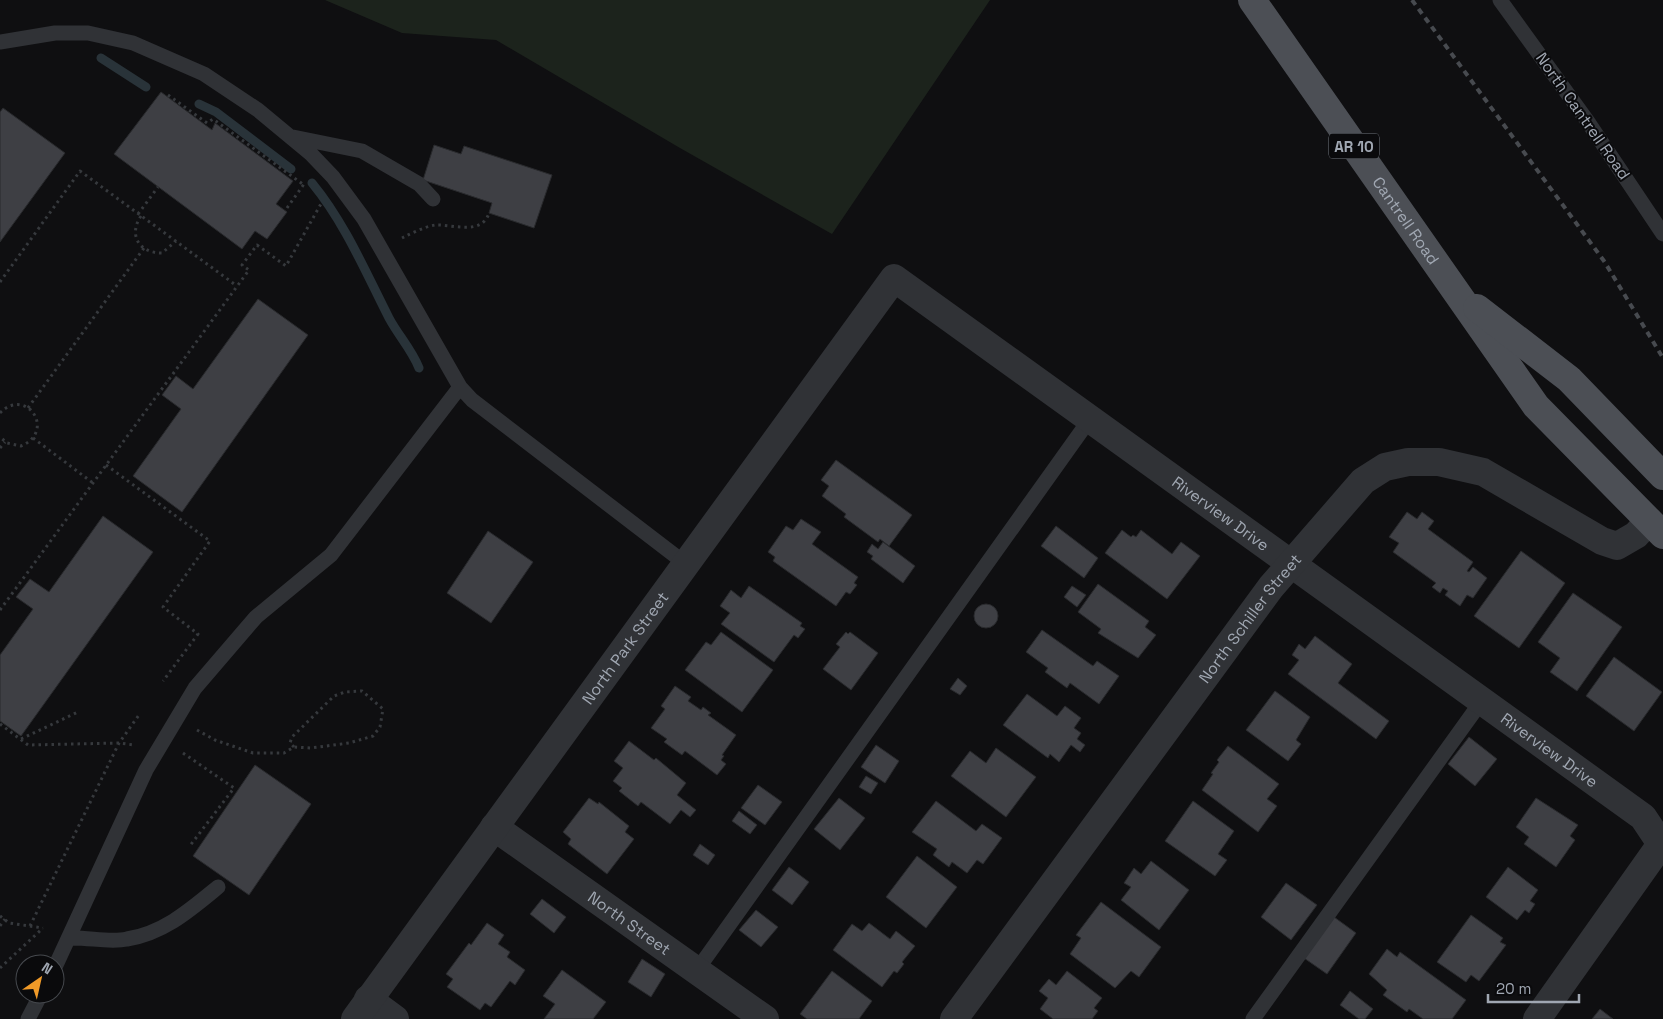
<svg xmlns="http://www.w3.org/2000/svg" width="1663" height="1019" font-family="'Space Grotesk',sans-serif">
	<rect width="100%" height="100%" fill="#0f0f11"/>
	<!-- green -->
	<path fill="#1c231c" d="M325 0H990L832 234 680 148 496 40 402 33Z"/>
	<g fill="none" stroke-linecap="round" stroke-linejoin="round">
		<!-- stream -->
		<path stroke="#293339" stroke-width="9" d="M101 58 146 87
			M199 104 216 112 291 169
			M312 183C345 223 366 273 389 318 398 335 412 350 419 368"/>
	</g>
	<!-- building -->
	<path fill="#3e3f44" stroke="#292a2d" d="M161 92 212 130 215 123 293 181 276 204 287 212 267 239 255 231 242 249 114 154Z
		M3 108 65 153 0 242V112Z
		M434 145 461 154 464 146 552 175 534 228 489 213 492 203 423 180Z
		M258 299 308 335 182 512 133 476 181 409 162 395 176 376 193 389Z
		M836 460 912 515 889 546 880 539 878 542 844 517 846 514 822 496 829 486 821 480Z
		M1407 512 1417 519 1422 512 1434 521 1428 529 1473 562 1467 571 1469 572 1473 567 1487 578 1473 598 1467 595 1460 606 1445 595 1448 591 1443 588 1440 593 1432 587 1436 583 1393 552 1399 543 1389 537Z
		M103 516 153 552 21 736 0 721V655L33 609 16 597 30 579 49 592Z
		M801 519 821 532 812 544 858 577 854 583 857 585 850 594 846 592 836 606 773 561 775 557 768 552 786 526 793 530Z
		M1056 526 1098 558 1084 578 1041 546Z
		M1122 530 1131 537 1133 535 1136 537 1141 530 1172 554 1181 542 1200 556 1167 599 1105 553Z
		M488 531 533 562 491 623 447 593Z
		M883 542 915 566 903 583 871 559 873 556 867 552 872 544 878 549Z
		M1521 551 1565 583 1519 648 1474 616Z
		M1098 584 1149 621 1145 627 1156 635 1138 658 1098 633 1101 629 1078 612Z
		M749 586 802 623 800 626 805 629 798 638 794 635 774 662 721 624 730 613 720 606 731 590 741 598Z
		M1072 586 1086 595 1077 607 1064 597Z
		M1573 593 1622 627 1577 691 1550 672 1560 658 1538 642Z
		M974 616a12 12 0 1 1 24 0a12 12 0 1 1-24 0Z
		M1042 630 1093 666 1097 661 1119 676 1099 704 1070 683 1067 688 1045 672 1048 668 1026 652Z
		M721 632 773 670 742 712 685 670 706 642 711 645Z
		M846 632 848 634 850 632 878 653 851 690 823 669 840 647 836 644Z
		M1315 636 1352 664 1338 683 1389 721 1376 739 1288 674 1299 660 1292 655 1299 644 1305 649Z
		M1614 657 1662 692 1634 731 1586 696Z
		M958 678 967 686 960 695 950 689Z
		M675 686 691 697 688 701 701 710 703 707 711 713 708 715 736 735 722 755 724 756 721 760 726 764 717 775 685 751 682 755 664 742 667 739 651 728 665 709 661 706Z
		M1275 691 1310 717 1296 740 1301 744 1288 761 1246 730Z
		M1027 694 1057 716 1065 706 1081 718 1074 728 1081 733 1077 739 1085 745 1080 752 1071 745 1059 762 1050 754 1048 758 1003 725Z
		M1469 737 1497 759 1475 786 1448 764Z
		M629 741 654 760 656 758 686 783 677 795 696 810 690 817 681 810 670 824 641 802 638 806 619 791 622 788 613 781 623 768 614 761Z
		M876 745 899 761 885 783 861 767Z
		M1228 746 1279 784 1267 799 1277 806 1258 832 1202 790 1213 774 1211 773 1219 762 1217 760Z
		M996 748 1036 777 1006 817 951 776 970 751 986 763Z
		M255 765 311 804 249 895 193 856Z
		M866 776 878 783 871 794 859 787Z
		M758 785 782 802 765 825 741 808Z
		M589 798 598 804 599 802 629 826 625 832 634 839 607 874 568 844 571 839 563 832Z
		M839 798 865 818 840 850 814 829Z
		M1536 798 1578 825 1570 836 1575 840 1556 867 1524 844 1529 837 1516 827Z
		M936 801 976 831 982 824 1002 838 983 864 977 860 967 873 952 862 949 867 933 855 937 849 912 832Z
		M1193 801 1234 831 1218 854 1227 860 1215 876 1165 841Z
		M739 811 757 825 750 834 732 821Z
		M700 844 715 855 708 865 693 855Z
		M917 856 957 887 926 928 886 897Z
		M1151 861 1189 890 1159 930 1121 900 1131 887 1124 883 1134 868 1141 874Z
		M789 867 809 882 792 905 772 890Z
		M1508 867 1538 890 1530 901 1535 904 1529 913 1525 910 1517 920 1486 897Z
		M1286 883 1317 905 1291 940 1261 917Z
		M542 899 566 917 554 933 530 914Z
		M1101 902 1161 947 1139 977 1131 971 1115 988 1070 954 1081 938 1076 935Z
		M756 910 778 927 761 947 739 930Z
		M1471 915 1503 938 1500 942 1506 945 1479 981 1471 975 1466 982 1437 962Z
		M1334 917 1356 933 1327 974 1304 958Z
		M487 923 504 935 498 944 510 952 507 957 525 970 515 985 510 981 491 1007 485 1003 480 1010 447 987 453 979 446 974 469 943 471 945Z
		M869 923 890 939 896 931 915 946 902 962 904 964 897 973 894 971 882 987 833 950 852 924 862 931Z
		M1387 949 1397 957 1400 952 1466 1000 1452 1019H1423L1409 1009 1407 1012 1383 995 1387 990 1369 974Z
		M642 959 665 974 651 997 628 982Z
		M562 970 606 1002 593 1019H544L555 1004 543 996Z
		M832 971 872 1001 859 1019H807L800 1014Z
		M1067 971 1102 998 1094 1008 1098 1011 1092 1019H1053L1040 1009 1048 998 1039 991 1049 979 1056 985Z
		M1350 991 1373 1009 1365 1019H1359L1340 1005Z
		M1600 1009 1613 1019H1592Z"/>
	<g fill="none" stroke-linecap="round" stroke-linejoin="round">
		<!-- path -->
		<path stroke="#36393d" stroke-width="3" stroke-dasharray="2.5 4" stroke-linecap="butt" d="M168 95 207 123 213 119 304 185
			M287 208 304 184
			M138 214 158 187
			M141 216C128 235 139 253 162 253L176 241
			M402 238C412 233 424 227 435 225 452 224 482 236 489 213
			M0 282 80 171 237 286
			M28 408 144 248
			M0 413C26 386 57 431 21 446L7 443 0 437
			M33 438 93 483
			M0 448 5 442
			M106 465 210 541 163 607 198 634 163 681
			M0 610 249 270 242 265 257 245 286 266 322 202
			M0 724 28 745 119 743 134 745
			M197 730 215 740 253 753H284L294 747 311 748 349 743 373 736 380 727 383 709 362 691 345 692 334 696 292 737 290 743 294 747
			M21 739 78 712
			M183 753 234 788 189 847
			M0 916 9 923 43 928
			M0 926 5 919
			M30 926 119 743 139 715
			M0 968 43 928"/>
		<!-- service -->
		<path stroke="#303236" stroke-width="15" d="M1500 0 1588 122 1663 234
			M0 42 55 33H88L133 43 204 74 258 110 311 154 333 177 364 219 460 387 472 400 686 564
			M293 137 362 151 419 184 433 199
			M69 938C88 937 110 943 127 939 164 933 190 910 218 887
			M55 967 146 770 195 688 256 617 331 555 460 387
			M697 970 1090 419
			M28 1019 41 994
			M1253 1019 1481 702"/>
		<!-- minor -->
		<g stroke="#303236" stroke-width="28">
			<path id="s1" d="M494 827 765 1019"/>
			<path d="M368 999 395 1019"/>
			<path id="s2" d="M355 1019 894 278 1643 817 1661 844 1537 1019"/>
			<path id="s3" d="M954 1019 1271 587 1363 481 1385 467 1408 462H1439L1483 472 1602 541 1617 546 1636 535 1649 521"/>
		</g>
		<!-- primary -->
		<g stroke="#4c4f55" stroke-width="28">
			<path id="s4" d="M1252 0 1536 406 1663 535"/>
			<path d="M1477 308 1569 379 1663 476"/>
		</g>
		<!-- rail -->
		<path stroke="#474a4f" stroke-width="4" stroke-dasharray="6 5" stroke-linecap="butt" d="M1412 0 1604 261 1663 358"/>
	</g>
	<g text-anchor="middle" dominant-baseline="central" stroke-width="4" stroke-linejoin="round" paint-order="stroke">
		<!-- shield labels -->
		<rect fill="#0a0a0c" stroke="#737880" stroke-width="1" x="1329" y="133.5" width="50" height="25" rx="4"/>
		<g font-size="15" font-weight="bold" fill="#a0a7b2">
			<text x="1354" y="146">AR 10</text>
		</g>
		<!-- street labels -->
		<g font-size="16" fill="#a0a7b2" stroke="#0a0a0c">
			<text transform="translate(1583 116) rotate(55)">North Cantrell Road</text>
			<text stroke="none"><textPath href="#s4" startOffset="269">Cantrell Road</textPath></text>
			<text stroke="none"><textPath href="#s2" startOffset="1319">Riverview Drive</textPath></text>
			<text stroke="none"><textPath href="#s3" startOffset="498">North Schiller Street</textPath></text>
			<text stroke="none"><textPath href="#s2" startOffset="459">North Park Street</textPath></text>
			<text stroke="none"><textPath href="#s2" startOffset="1724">Riverview Drive</textPath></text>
			<text stroke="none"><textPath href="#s1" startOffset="166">North Street</textPath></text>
		</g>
	</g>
	<!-- north arrow -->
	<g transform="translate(40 979) rotate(34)"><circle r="24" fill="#0a0a0c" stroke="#46494e"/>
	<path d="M0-4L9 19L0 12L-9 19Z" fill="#f09a28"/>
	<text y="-8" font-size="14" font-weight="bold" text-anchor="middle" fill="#a0a7b2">N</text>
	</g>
	<!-- scale -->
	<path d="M1488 994v8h91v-8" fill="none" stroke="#a0a7b2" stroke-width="2.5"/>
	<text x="1496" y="994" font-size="15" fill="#a0a7b2" stroke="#0a0a0c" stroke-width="4" paint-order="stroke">20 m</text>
</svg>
